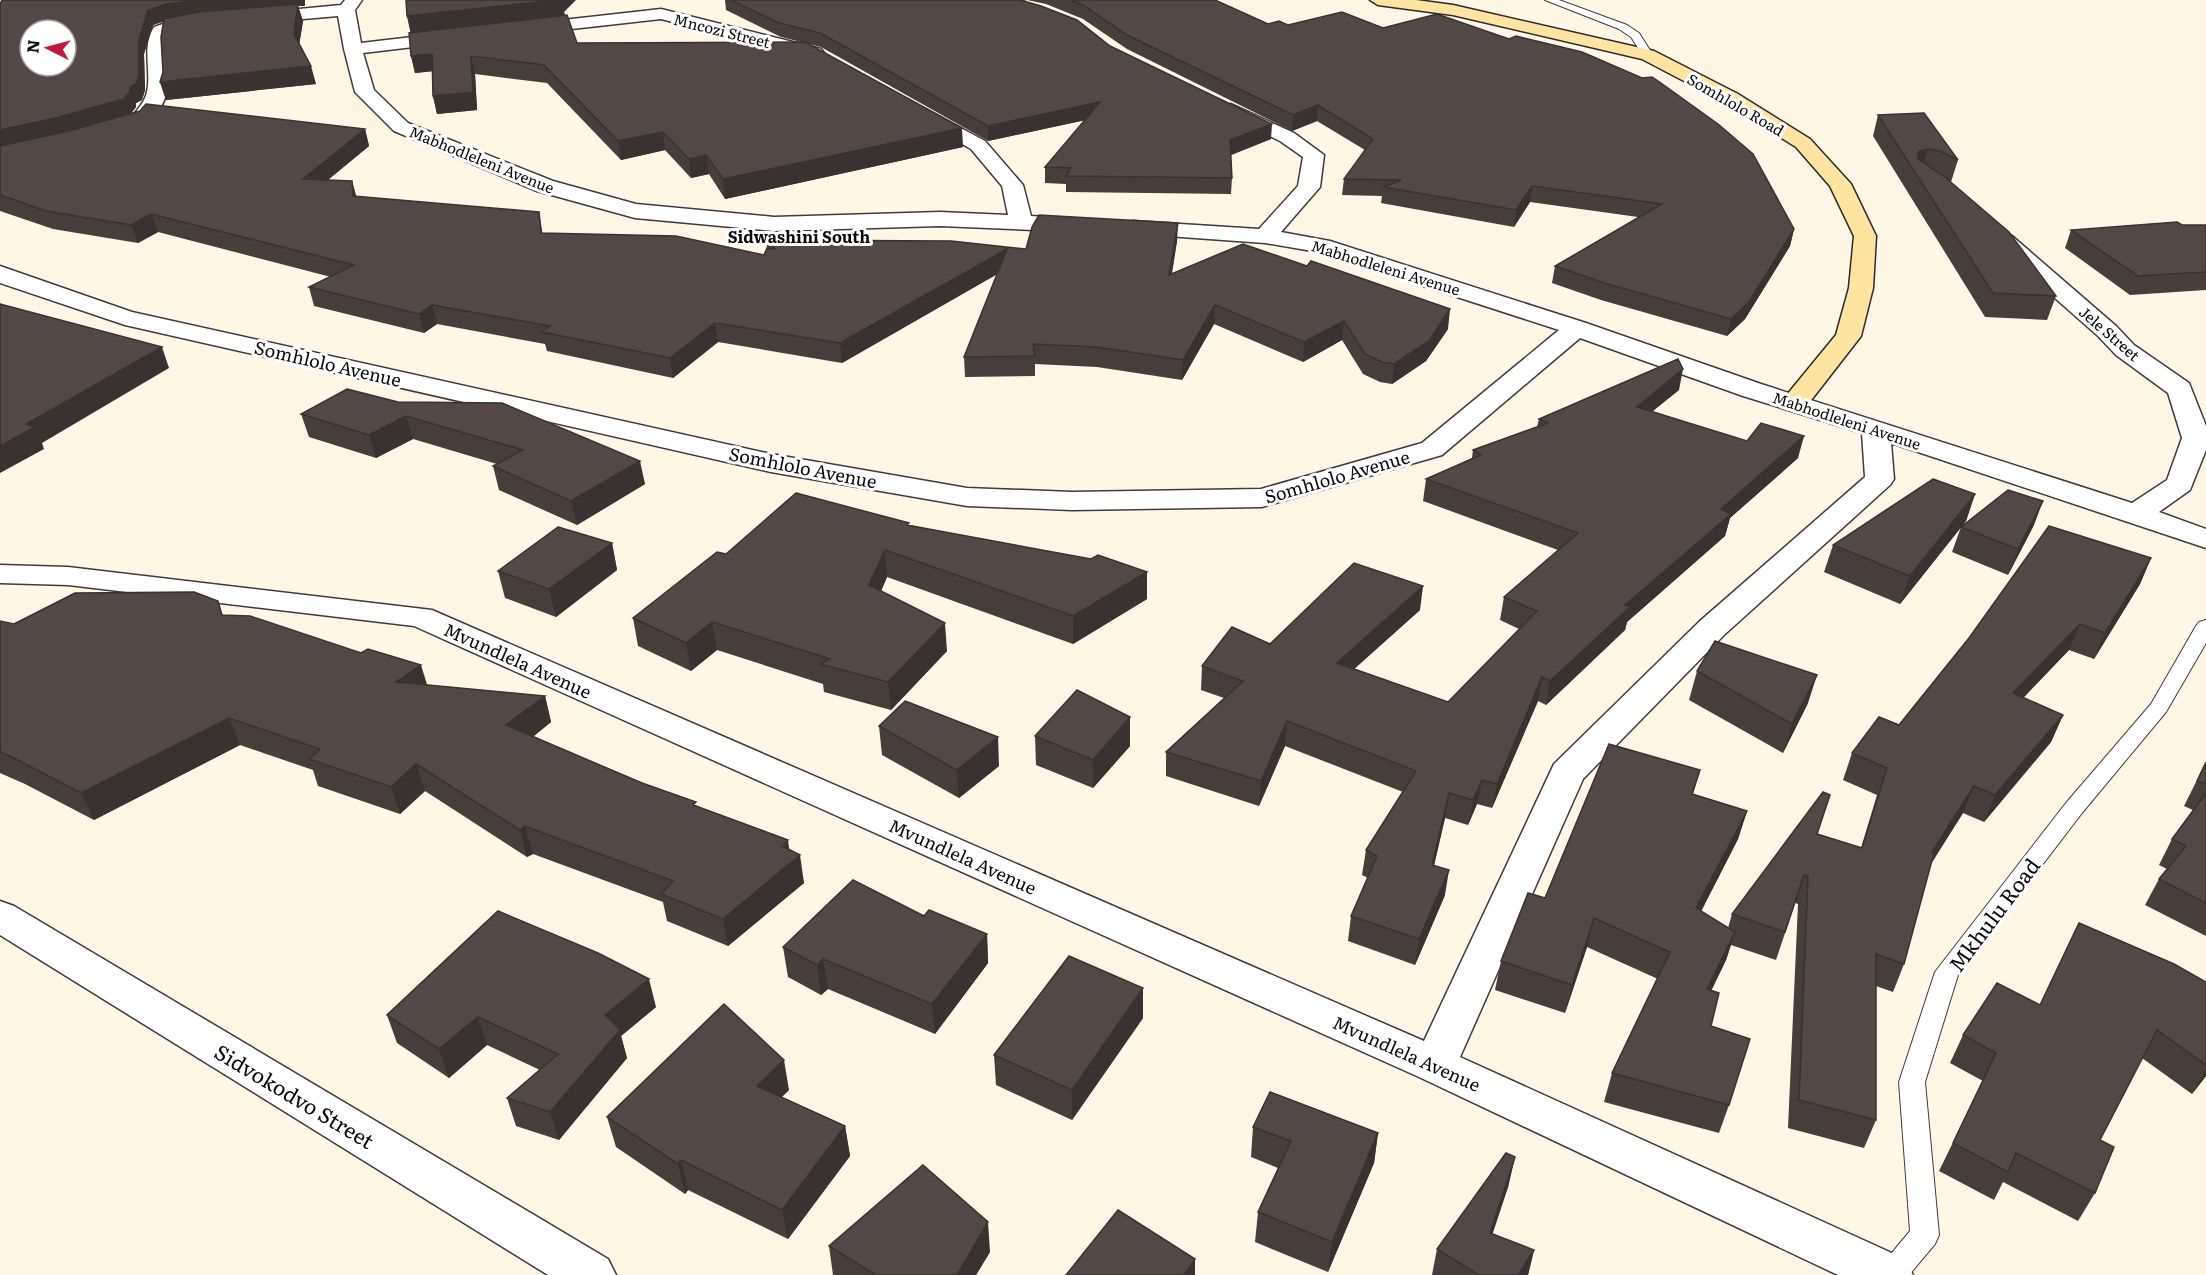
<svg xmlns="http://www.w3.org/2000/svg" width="2206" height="1275" font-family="Literata,serif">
	<rect width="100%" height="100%" fill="#fff6e6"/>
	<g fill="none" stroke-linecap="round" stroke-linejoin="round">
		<defs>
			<path id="lane" d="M1545 0H1559L1627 25 1639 33 1653 55 1652 57H1644L1631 37 1619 29Z
				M2206 620V643L2166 712 2082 813 1958 975 1925 1082 1939 1235 1935 1244 1909 1275H1876L1881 1266 1910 1231 1899 1082 1935 972 2066 803 2151 704 2196 626 2199 622Z"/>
			<path id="street" d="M345 0H362L355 10 361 43 455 32 461 33 464 37 461 41 455 42 363 53 374 90 408 123 553 181 636 204 774 217 940 212 1008 215 1002 186 971 149 918 119 915 115 918 111 925 109 985 141 1023 185 1031 216 1087 220 1090 225 1087 230 1079 232 940 226 774 231 635 218 537 191 394 131 355 92 344 49 338 16 257 23 251 22 248 18 251 14 257 13 341 5Z
				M661 9 821 49 824 53 821 57 815 58 661 19 527 34 521 33 518 29 521 25 527 24Z
				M206 17 212 18 215 22 212 26 168 34C167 41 164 49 164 57 165 68 168 80 167 90 163 116 133 138 108 132L105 128C111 119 122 122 131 117 135 114 140 106 143 102 156 80 139 50 154 27L172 21Z
				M1231 104 1294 133 1324 155 1320 187 1281 232 1330 241 1586 323 1761 384 2132 503 2167 480 2182 438 2168 393 2116 355 2098 336 1996 246 1993 241 1996 236 2004 234 2012 236 2116 326 2134 345 2189 383 2206 426V450L2190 490 2159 512 2206 529V548L1891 443 1894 479 1890 485 1724 635 1583 779 1460 1057 1905 1259 1913 1275H1838L1419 1077 414 626 68 585 0 583V565L68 567 432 610 1424 1041 1554 764 1700 621 1865 477 1862 433 1743 396 1580 338 1442 455 1272 504 1262 507 1072 510 967 506 771 472 125 325 0 283V266L132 312 771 454 967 488 1072 492 1261 489 1422 443 1559 330 1318 252 1265 243 1125 233 1122 228 1125 223 1133 221 1259 229 1298 186 1303 157 1280 141 1224 114 1221 110 1224 106Z
				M0 901 14 906 608 1259 616 1275H548L0 935Z"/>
			<path id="secondary" d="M1370 0H1416L1453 5 1654 51 1738 94 1810 139 1851 184 1876 236 1873 288 1861 336 1805 408 1795 410 1785 408 1781 402 1836 335 1849 288 1854 236 1830 186 1796 147 1724 102 1642 59 1453 15 1378 5Z"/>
		</defs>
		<!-- lane casing -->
		<use href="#lane" stroke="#3c3c3c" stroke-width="2"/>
		<!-- street casing -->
		<use href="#street" stroke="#3c3c3c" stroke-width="3"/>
		<!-- secondary casing -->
		<use href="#secondary" stroke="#2b2b2b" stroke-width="3"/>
		<!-- lane -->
		<use href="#lane" fill="#fff" fill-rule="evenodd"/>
		<!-- street -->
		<use href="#street" fill="#fff" fill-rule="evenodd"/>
		<!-- secondary -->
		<use href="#secondary" fill="#ffe4a1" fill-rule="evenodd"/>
	</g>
	<!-- wall -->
	<path fill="#473e3b" d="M2 0H305V6H298L303 21 299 45 316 84 166 100 160 82 163 72 164 21 153 25 144 54 145 90 142 100 136 103V107L131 113 365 129 369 146 328 180 352 181 356 196 543 233 764 255 767 248 766 240 1026 249 1177 241 1172 274 1448 329 1426 361 1392 384 1380 382 1363 374 1342 340 1303 362 1214 324 1182 380 1097 367 1035 364V376L965 377 964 357 997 274 842 363 718 342 673 378 547 351 545 344 437 324 424 333 314 306 309 287 331 277 158 232 138 243 53 229 0 211V4Z
		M725 0H1215L1268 24 1794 229 1790 246 1745 319 1727 336 1601 300 1552 283 1555 266 1638 217 1530 202 1514 227 1381 203 1382 196 1342 195 1344 179 1365 150 1317 121 1292 131 1127 49 1083 19 1046 4 1027 0 1024 1 1110 46 1271 139 1230 155 1232 178 1231 194 1066 192V184L1045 183V167L1085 120 988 141 821 47 809 44 963 147 725 199 709 174 691 178 665 150 621 160 547 83 475 74 477 110 437 114 433 96 432 71 415 73 411 56V32L407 16 564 12 577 43 801 42 781 37 726 10Z
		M1878 115 1958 160 1951 182 1949 180 2056 296 2047 320 1985 317 1873 136Z
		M2206 225V290L2130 295 2065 248 2071 230Z
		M347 389 645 484 577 525 499 490 493 466 497 464 413 439 376 458 309 437 301 414Z
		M1679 390 1652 411 1798 458 1730 518 1725 536 1627 622 1625 630 1546 705 1538 701 1492 808 1477 804 1468 825 1445 818 1434 866 1445 895 1415 965 1348 941 1351 916 1368 878 1362 875 1366 850 1403 792 1285 746 1259 806 1166 776V752L1224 698 1201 690 1202 666 1270 644 1420 610 1354 669 1448 702 1519 629 1500 620 1504 597 1558 550 1423 501 1426 479 1472 458 1473 450 1537 427 1539 419Z
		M1975 494 1966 521 1900 604 1824 572 1833 545Z
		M909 525 1147 572V599L1073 644 887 577 881 591 947 651 891 710 824 692 823 684 717 650 691 671 638 646 633 618 726 554Z
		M2034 525 2008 575 1952 552 1961 527Z
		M612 543 617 570 556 617 505 598 498 571Z
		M2151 558 2140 584 2094 659 2069 650 2023 698 2063 715 2051 742 1984 822 1963 813 1931 863 1904 964 1893 992 1876 986V1120L1864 1148 1788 1128 1798 904 1795 903 1776 960 1731 945 1726 960 1711 991V1026L1729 1105 1719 1133 1604 1102 1612 1073 1658 979 1587 947 1565 1013 1495 990 1501 961 1545 898 1700 770 1693 794 1747 811 1738 839 1701 911 1728 928 1732 914 1817 834 1861 848 1877 795 1843 780 1852 753 1899 725Z
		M223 615 428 685 545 696 551 722 533 737 697 806 789 850 804 883 728 946 667 921 663 902 533 854 527 857 425 791 400 814 318 786 313 770 240 745 94 820 25 784 0 773V621L14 624Z
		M1697 671 1808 703 1783 753 1689 700Z
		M1130 717V746L1093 788 1036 765 1035 736Z
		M879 726 999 766 959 798 882 755Z
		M2206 762V936L2145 905 2159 879 2167 869 2159 865 2172 839 2193 810 2184 806Z
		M924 916 987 934 988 963 935 1034 828 989 821 995 788 977 783 947Z
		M2079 923 2206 982V1076L2192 1094 2142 1058 2100 1140 2095 1193 2078 1221 2003 1182 1994 1200 1939 1171 1983 1081 1950 1063 1963 1035 2040 1005Z
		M1143 988V1018L1072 1120 996 1085 994 1055Z
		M656 1007 621 1036 627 1058 559 1140 516 1126 507 1098 540 1070 487 1045 449 1078 397 1043 387 1015Z
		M789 1090 781 1097 845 1126 850 1156 788 1239 688 1190 685 1194 616 1147 607 1117Z
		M1253 1127 1378 1133 1374 1163 1328 1272 1255 1242 1258 1212 1278 1168 1251 1157Z
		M1515 1157 1508 1187 1492 1234 1534 1250 1528 1275H1432L1437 1249Z
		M829 1246 990 1252 976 1275H833Z"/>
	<!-- shaded-wall -->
	<path fill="#3a3230" d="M199 0H305V6H298L303 21 298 52 172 19 153 25 144 54 145 90 142 100 136 103V107L130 115 0 149V130L130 87 139 39 148 10 167 4Z
		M556 0H576L564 12 565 18 411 35 407 16Z
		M432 54 436 71 415 73 411 56Z
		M471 56 475 74 477 110 437 114 433 96Z
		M311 66 316 84 166 100 160 82Z
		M1100 102V117L988 141V126Z
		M1318 105 1317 121 1292 131 1293 115Z
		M1272 124 1271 139 1229 156 1230 140Z
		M962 128 963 147 725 199 723 179Z
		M365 129 369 146 308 196 303 179Z
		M663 132 665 150 621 160 618 141Z
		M1928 149 1921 170H1913L1919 151Z
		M706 155 709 174 691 178 689 159Z
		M352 181 357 199 353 196Z
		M1532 186 1530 202 1514 227 1516 210Z
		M539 212 542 230 545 251 541 233Z
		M151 214 158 232 138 243 131 225Z
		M1178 223 1177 241 1168 294 1169 275Z
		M1794 229 1790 246 1745 319 1727 336 1731 319Z
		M1007 249 1008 268 842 363 840 343Z
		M432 305 437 324 424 333 419 314Z
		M1215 305 1214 324 1182 380 1183 360Z
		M1450 309 1448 329 1426 361 1392 384 1394 364Z
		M1344 321 1342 340 1303 362 1304 342Z
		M715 323 718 342 673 378 670 358Z
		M162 347 169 368 42 443 44 449 0 473V446L26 424Z
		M1683 369 1679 390 1632 428 1637 407Z
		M406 416 413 439 376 458 369 435Z
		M1804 436 1798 458 1730 518 1725 536 1627 622 1625 630 1546 705 1550 681 1721 509Z
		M640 461 645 484 577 525 571 501Z
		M1975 494 1966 521 1900 604 1910 576Z
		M2043 501 2034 525 2008 575 2018 549Z
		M612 543 617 570 556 617 549 589Z
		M885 550 887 577 872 612 869 585Z
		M2151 558 2140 584 2094 659 2105 633Z
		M1147 572V599L1073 644V616Z
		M1423 586 1420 610 1334 687 1337 663Z
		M712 622 717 650 691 671 686 643Z
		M945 623 947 651 891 710 888 682Z
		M2080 624 2069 650 2002 720 2013 693Z
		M421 665 429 691 396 682Z
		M1817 675 1808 703 1783 753 1792 724Z
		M1542 677 1538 701 1492 808 1497 784Z
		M545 696 551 722 513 752 506 725Z
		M2063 715 2051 742 1984 822 1995 795Z
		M1130 717V746L1093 788V760Z
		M229 718 240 745 94 820 81 793Z
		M1287 721 1285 746 1259 806 1261 781Z
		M998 737 999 766 959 798 957 770Z
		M416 764 425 791 400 814 391 787Z
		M1482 780 1477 804 1468 825 1473 800Z
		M1974 786 1963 813 1921 880 1932 852Z
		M1449 793 1445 818 1428 890 1432 865Z
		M1747 811 1738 839 1688 937 1696 908Z
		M525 826 533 854 527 857 520 830Z
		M788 840 791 863 800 855 804 883 728 946 723 919Z
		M1449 870 1445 895 1415 965 1419 939Z
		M1594 918 1587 947 1565 1013 1572 985Z
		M1735 932 1726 960 1698 1018 1707 989Z
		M987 934 988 963 935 1034 932 1004Z
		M823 959 828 989 821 995 817 965Z
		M649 979 656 1007 621 1036 627 1058 559 1140 550 1112 605 1015Z
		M1143 988V1018L1072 1120V1090Z
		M478 1017 487 1045 449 1078 439 1049Z
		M784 1060 789 1090 763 1116 757 1086Z
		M2206 1070V1076L2192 1094Z
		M845 1126 850 1156 788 1239 782 1210Z
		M1378 1133 1374 1163 1328 1272 1332 1242Z
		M1515 1157 1508 1187 1483 1263 1490 1233Z
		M681 1160 688 1190 685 1194 678 1164Z
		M988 1222 990 1252 976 1275H957Z
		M1534 1250 1528 1275H1518Z
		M1195 1259V1275H1184Z"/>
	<!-- building -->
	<path fill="#534845" stroke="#3a3230" stroke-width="1.5" fill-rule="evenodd" d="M2 0H199L167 4 148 10 139 39V74L136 84 130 87V91L124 99 55 118 0 130V4ZM30 30H66V66H30Z
		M406 0H556L407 16Z
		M731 0H1020L1041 6 1077 20 1110 46 1272 124 1230 140 1232 178 1066 176 1071 168 1045 167 1100 102 988 126 820 33 779 23Z
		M1070 0H1215L1268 24 1279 21 1288 25 1342 12 1383 28 1437 14 1509 39 1516 36 1582 52 1642 78 1652 77 1661 83 1718 124 1753 154 1794 229 1749 302 1731 319 1604 283 1555 266 1662 204 1532 186 1516 210 1383 187 1401 180 1344 179 1373 139 1318 105 1293 115 1127 35 1083 5Z
		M298 4 294 34 311 66 160 82 163 72 161 37 164 19 198 12Z
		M567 15 577 43 805 42 962 128 723 179 706 155 689 159 663 132 618 141 544 65 471 56 473 92 433 96 432 54 411 56 409 33Z
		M146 104 365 129 303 179 352 181 353 196 539 212 541 233 676 236 764 255 767 248 775 249 766 240 951 241 1026 249 1032 227 1039 215 1178 223 1169 275 1243 244 1307 266 1311 261 1450 309 1429 341 1394 364 1382 362 1365 354 1344 321 1304 342 1215 305 1183 360 1097 347 1033 344 1035 356 964 357 1007 249 840 343 715 323 670 358 542 332 550 326 432 305 419 314 309 287 354 265 151 214 131 225 46 211 0 195V146L68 131 140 111Z
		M1924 113 1958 160 1940 151 1928 149 1919 151 1917 158 1946 178 2009 232 2056 296 1993 293 1878 115Z
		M2177 222 2182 225H2206V272L2138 276 2071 230Z
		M0 304 162 347 26 424 35 427 0 446Z
		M1678 359 1683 369 1637 407 1747 441 1761 423 1804 436 1721 509 1731 514 1625 605 1630 607 1550 681 1542 677 1497 784 1482 780 1473 800 1449 793 1432 865 1449 870 1419 939 1351 916 1377 856 1366 850 1416 771 1287 721 1261 781 1166 752 1243 681 1202 666 1232 627 1270 644 1354 563 1423 586 1337 663 1448 702 1537 611 1504 597 1578 533 1426 479 1481 455 1473 450 1548 423 1539 419Z
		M347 389 398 402 502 403 640 461 571 501 493 466 523 450 406 416 369 435 301 414Z
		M1933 479 1975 494 1910 576 1833 545Z
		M2008 490 2043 501 2018 549 1961 527Z
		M796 493 909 523 907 525 1091 559 1098 555 1147 572 1073 616 885 550 869 585 945 623 888 682 820 664 830 659 712 622 686 643 633 618 717 552 726 554Z
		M2049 526 2151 558 2105 633 2080 624 2013 693 2063 715 1995 795 1974 786 1932 852 1934 853 1904 964 1876 954V1120L1799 1100 1808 876 1804 875 1785 932 1732 914 1823 792 1830 795 1817 834 1862 848 1887 768 1852 753 1879 717 1899 725 1969 638Z
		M558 527 612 543 549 589 498 571Z
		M194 592 218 601 222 615 250 616 361 653 368 649 421 665 396 682 545 696 506 725 642 783 696 802 693 805 788 840 782 846 800 855 723 919 661 894 673 881 525 826 520 830 416 764 391 787 309 759 320 749 229 718 81 793 12 757 0 752V621L14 624 75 593Z
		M1715 641 1817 675 1792 724 1697 671Z
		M1077 690 1130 717 1093 760 1035 736Z
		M905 701 998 737 957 770 879 726Z
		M1609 744 1700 770 1692 794 1747 811 1696 908 1735 932 1707 989 1719 993 1711 1026 1750 1039 1729 1105 1612 1073 1670 952 1594 918 1572 985 1501 961 1528 893 1545 898Z
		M2206 762V784L2197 781Z
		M2206 793V903L2159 879 2186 846 2172 839Z
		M853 880 924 916 929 910 987 934 932 1004 823 959 817 965 783 947Z
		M498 911 598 953 649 979 605 1015 620 1030 550 1112 507 1098 558 1054 478 1017 439 1049 387 1015Z
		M2079 923 2174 964 2206 982V1065L2157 1030 2100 1140 2114 1147 2095 1193 2016 1153 2008 1172 1953 1143 1996 1053 1963 1035 1997 983 2040 1005Z
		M1069 956 1143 988 1072 1090 994 1055Z
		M724 1004 784 1060 757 1086 845 1126 782 1210 681 1160 678 1164 607 1117Z
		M1270 1092 1378 1133 1332 1242 1258 1212 1291 1141 1253 1127Z
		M1506 1153 1515 1157 1490 1233 1534 1250 1518 1275H1479L1437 1249Z
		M923 1165 988 1222 957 1275H876L829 1246Z
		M1118 1210 1195 1259 1184 1275H1066Z"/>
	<g text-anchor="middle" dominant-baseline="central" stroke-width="6" stroke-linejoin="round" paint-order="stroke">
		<!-- far-street labels -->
		<g font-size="15" fill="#090909" stroke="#fff">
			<text transform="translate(722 30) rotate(14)">Mncozi Street</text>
			<text transform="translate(1736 104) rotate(30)">Somhlolo Road</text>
			<text transform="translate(482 159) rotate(22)">Mabhodleleni Avenue</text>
			<text transform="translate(1386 267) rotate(17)">Mabhodleleni Avenue</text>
			<text transform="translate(2110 333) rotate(41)">Jele Street</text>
			<text transform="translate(1847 420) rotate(18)">Mabhodleleni Avenue</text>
		</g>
		<!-- far-neighbourhood labels -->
		<g font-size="16" font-weight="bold" fill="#090909" stroke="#fff">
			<text x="799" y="236">Sidwashini South</text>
		</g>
		<!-- street labels -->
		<g font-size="18" fill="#090909" stroke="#fff">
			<text transform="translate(328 363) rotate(13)">Somhlolo Avenue</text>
			<text transform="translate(803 467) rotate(11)">Somhlolo Avenue</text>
			<text transform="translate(1337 476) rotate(-16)">Somhlolo Avenue</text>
			<text transform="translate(518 660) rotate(24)">Mvundlela Avenue</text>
			<text transform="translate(963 856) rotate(24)">Mvundlela Avenue</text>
			<text transform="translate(1407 1053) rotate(24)">Mvundlela Avenue</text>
		</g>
		<!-- near-street labels -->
		<g font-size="21" fill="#090909" stroke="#fff">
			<text transform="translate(1993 914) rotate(-53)">Mkhulu Road</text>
			<text transform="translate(295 1095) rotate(31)">Sidvokodvo Street</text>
		</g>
	</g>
	<!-- north arrow -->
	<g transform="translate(48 48) rotate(276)"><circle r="28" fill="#ffffff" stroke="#9d9d9d" stroke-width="1.5"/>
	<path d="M0-4.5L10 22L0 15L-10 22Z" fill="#c11a3f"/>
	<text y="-9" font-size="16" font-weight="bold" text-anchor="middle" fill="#090909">N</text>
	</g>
</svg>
